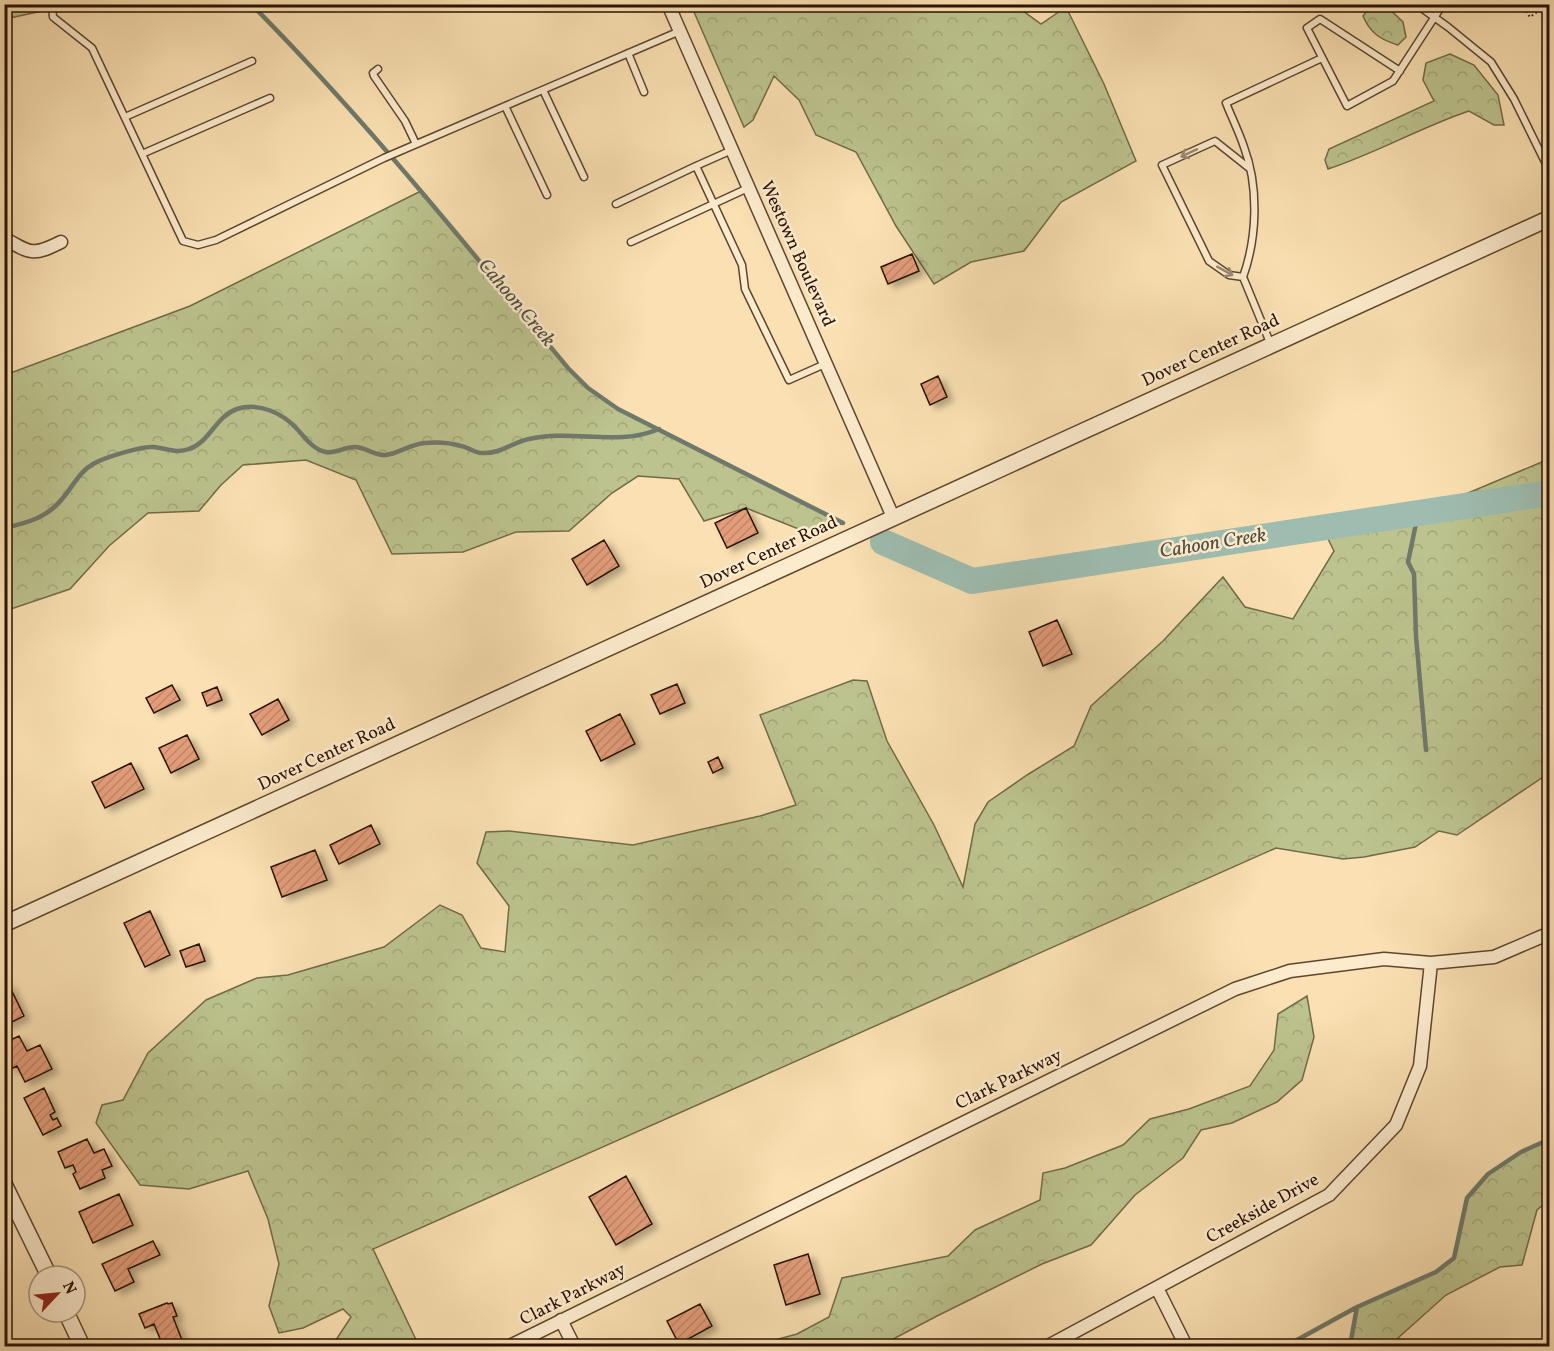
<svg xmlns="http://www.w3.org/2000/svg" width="1554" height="1351" font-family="Vollkorn,serif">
	<defs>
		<pattern id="forest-crowns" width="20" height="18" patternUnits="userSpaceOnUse" patternTransform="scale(1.5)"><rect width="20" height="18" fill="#bcc38e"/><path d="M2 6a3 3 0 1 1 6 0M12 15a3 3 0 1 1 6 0" fill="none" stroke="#a2a679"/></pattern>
		<pattern id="building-hatch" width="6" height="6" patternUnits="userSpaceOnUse" patternTransform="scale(1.5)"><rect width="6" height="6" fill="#e29c79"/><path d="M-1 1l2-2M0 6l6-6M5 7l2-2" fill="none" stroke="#c28567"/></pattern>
		<filter id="shadow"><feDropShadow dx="6" dy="4" stdDeviation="3" flood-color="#0004"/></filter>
	</defs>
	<rect width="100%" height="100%" fill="#fae0b2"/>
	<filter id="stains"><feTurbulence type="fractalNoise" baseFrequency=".00333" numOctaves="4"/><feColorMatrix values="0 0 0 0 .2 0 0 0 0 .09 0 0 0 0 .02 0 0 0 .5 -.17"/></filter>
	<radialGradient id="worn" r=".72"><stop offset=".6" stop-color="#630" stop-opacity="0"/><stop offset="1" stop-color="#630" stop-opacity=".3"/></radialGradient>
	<!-- forest -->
	<path fill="url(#forest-crowns)" stroke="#726a48" stroke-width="1.5" d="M5 5H52V9L5 19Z
		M691 5H1015L1041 24 1066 7 1104 84 1136 161 1061 202 1024 251 971 262 934 284 896 226 856 152 816 135 799 100 774 76 753 120 744 127Z
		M1208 5H1266L1249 12 1210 8Z
		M1371 5H1385L1403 22 1406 37 1398 45C1381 40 1370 33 1363 16Z
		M1450 54 1474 65 1498 95 1504 125H1494L1469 111C1421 127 1377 153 1328 169L1325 160 1329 149 1434 101 1423 80 1426 63Z
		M421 191 568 368 588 388 618 409 843 523 816 536 746 508 704 521 679 479 638 476 612 493 569 531 516 532 463 552 392 554 356 480 306 460 243 465 221 485 199 511 148 513 109 546 70 589 5 611V375L190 306Z
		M1549 459V773L1457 835 1439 831 1415 847 1364 857 1343 859 1276 848 373 1249 419 1346H332L351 1317 343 1309 303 1328 279 1333 269 1306 279 1264 268 1219 248 1171 189 1189 140 1185 96 1123 102 1105 123 1100 148 1053 206 1000 257 978 288 975 384 947 440 905 462 915 481 948 505 952 509 906 477 863 486 832 509 831 633 845 760 816 796 805 760 715 853 680 867 681 887 741 934 825 963 887 975 824 988 802 1027 775 1074 746 1091 706 1163 641 1223 577 1245 607 1293 619 1334 551 1323 529 1418 514Z
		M1307 996 1314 1037 1302 1080 1277 1102 1232 1123 1201 1130 1183 1158 1135 1195 1091 1245 1042 1264 937 1316 880 1346H753L797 1334 829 1317 842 1278 948 1256 975 1230 1040 1200 1043 1173 1065 1168 1123 1145 1150 1119 1189 1109 1250 1086 1274 1050 1278 1014Z
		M1549 1139V1200L1537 1210 1522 1265 1500 1267 1446 1295 1389 1346H1350L1357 1307 1436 1272 1454 1258 1467 1198 1488 1174 1521 1152Z"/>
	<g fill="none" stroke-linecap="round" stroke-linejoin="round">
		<!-- stream -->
		<path stroke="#6f796b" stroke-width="4.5" d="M251 4C365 119 465 244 568 368L588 388 618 409 843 523
			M1418 514 1408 562 1414 574 1416 636 1426 750
			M4 528C28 523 48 517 63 498 73 486 79 472 93 464 103 458 141 446 153 447 166 448 176 454 189 449 209 443 216 416 237 409 259 402 283 413 298 430 305 438 314 450 326 452 337 454 345 446 356 447 367 448 375 456 386 455 399 453 411 444 425 443 436 442 451 443 461 446 468 447 475 453 482 453 501 454 513 442 529 439 573 429 617 447 659 429
			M1286 1346 1357 1307 1436 1272 1454 1258 1467 1198 1488 1174 1521 1152 1550 1139
			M1350 1346 1357 1307"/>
		<!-- river -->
		<path stroke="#9ebdb0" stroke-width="26" d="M883 542 972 581 1550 493"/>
	</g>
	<!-- building -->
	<path fill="url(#building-hatch)" stroke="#291203" stroke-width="1.5" filter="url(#shadow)" d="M912 254 919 271 888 284 881 267Z
		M938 376 947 397 930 405 921 384Z
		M746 508 758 533 727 548 715 523Z
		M604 540 619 566 587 585 572 559Z
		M1057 620 1072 654 1043 666 1029 632Z
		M677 684 685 703 660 714 651 695Z
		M172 685 180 700 154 713 146 698Z
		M217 687 222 700 207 706 202 693Z
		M278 699 289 720 262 735 250 714Z
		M620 714 635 744 601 761 586 731Z
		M187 735 199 759 171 773 159 748Z
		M718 757 723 768 713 773 708 762Z
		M131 763 144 789 105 808 92 782Z
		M371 825 380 844 339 864 330 845Z
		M315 850 327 880 282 897 271 867Z
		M150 911 170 955 145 967 124 923Z
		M199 944 205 961 186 967 180 951Z
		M8 983 24 1016 4 1026V985Z
		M19 1036 27 1051 40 1045 52 1069 25 1082 17 1066 11 1069 4 1056V1043Z
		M44 1088 55 1112 50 1115 53 1120 57 1118 61 1126 43 1135 24 1098Z
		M87 1139 94 1153 104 1149 112 1166 102 1170 105 1178 80 1189 73 1174 76 1172 73 1165 65 1168 58 1152Z
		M626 1176 652 1224 616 1245 589 1197Z
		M119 1194 133 1225 93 1243 79 1212Z
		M153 1241 160 1255 128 1269 134 1282 115 1291 102 1264Z
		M808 1254 820 1294 786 1305 774 1265Z
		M167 1303 168 1304 172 1303 177 1316 173 1317 182 1340 163 1346 154 1324 145 1328 139 1314Z
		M700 1304 712 1326 679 1344 667 1321Z"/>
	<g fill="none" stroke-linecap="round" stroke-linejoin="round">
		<defs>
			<path id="service" d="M52 4 53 17 92 48 183 241 198 245 216 240 384 158 680 31
				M1416 4 1448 27 1491 62 1514 99 1550 172
				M628 53 644 92
				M378 69 373 73 374 76 405 121 416 144
				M1400 71 1320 19 1307 28 1347 106 1393 81 1443 4
				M543 90 584 177
				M505 106 547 195
				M125 117 252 61
				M732 150 696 166 742 265 745 289 789 380 825 364
				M142 154 270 98
				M616 204 696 166
				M631 242 748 188
				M1243 277 1229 275 1209 261 1162 165 1215 141 1249 168
				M1271 345 1243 277C1257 238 1259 187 1244 147 1239 132 1232 118 1226 103L1322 58"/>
			<path id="minor" d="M668 4 893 517
				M4 238C31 254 33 256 61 242
				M1157 1288 1186 1346
				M561 1320 574 1346
				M510 1346 1235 989 1290 971 1384 959 1431 963 1494 957 1550 933
				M1048 1346 1329 1195 1396 1125 1420 1066 1431 963"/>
			<path id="tertiary" d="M4 924 1550 218
				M4 1184 49 1276
				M66 1312 82 1346"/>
		</defs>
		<!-- service casing -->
		<use href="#service" stroke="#5d462f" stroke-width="9"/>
		<!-- minor casing -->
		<use href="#minor" stroke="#5d462f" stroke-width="15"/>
		<!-- tertiary casing -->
		<use href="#tertiary" stroke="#5d462f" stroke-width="18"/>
		<!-- path -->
		<path stroke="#291203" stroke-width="2" stroke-dasharray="1.5 3" stroke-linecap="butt" d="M1521 4 1530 17 1540 10 1537 4"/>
		<!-- service -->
		<use href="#service" stroke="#fcebcd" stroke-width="6"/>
		<!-- minor -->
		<use href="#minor" stroke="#fcebcd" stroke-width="12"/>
		<!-- tertiary -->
		<use href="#tertiary" stroke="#fcebcd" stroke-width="15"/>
	</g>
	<!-- one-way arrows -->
	<defs><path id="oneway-shaft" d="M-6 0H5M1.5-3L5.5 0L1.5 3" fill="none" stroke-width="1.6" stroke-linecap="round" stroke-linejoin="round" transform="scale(1.5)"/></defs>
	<g stroke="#9d8972">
		<use href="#oneway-shaft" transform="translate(1189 153) rotate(155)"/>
		<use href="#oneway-shaft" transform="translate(1225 271) rotate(29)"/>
	</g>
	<g text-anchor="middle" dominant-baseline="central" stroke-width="5" stroke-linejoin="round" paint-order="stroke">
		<!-- street labels -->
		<g font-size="18" fill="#291203" stroke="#fcebcd">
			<text transform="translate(797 254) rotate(66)">Westown Boulevard</text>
			<text transform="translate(1211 351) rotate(-25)">Dover Center Road</text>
			<text transform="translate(769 553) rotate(-25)">Dover Center Road</text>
			<text transform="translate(327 755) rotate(-25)">Dover Center Road</text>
			<text transform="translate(1009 1080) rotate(-26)">Clark Parkway</text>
			<text transform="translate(1263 1209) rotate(-29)">Creekside Drive</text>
			<text transform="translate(573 1295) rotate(-27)">Clark Parkway</text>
		</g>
		<!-- water labels -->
		<g font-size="20" font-style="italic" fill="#524e40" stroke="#fcebcd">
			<text transform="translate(516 303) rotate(50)">Cahoon Creek</text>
			<text transform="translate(1213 544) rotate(-9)">Cahoon Creek</text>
		</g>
	</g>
	<!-- margin -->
	<rect width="1554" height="1351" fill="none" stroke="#fae0b2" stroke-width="24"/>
	<rect x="6" y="6" width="1542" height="1339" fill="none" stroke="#291203" stroke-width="3"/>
	<rect x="12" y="12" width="1530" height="1327" fill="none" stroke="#291203" stroke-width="1.5"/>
	<!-- north arrow -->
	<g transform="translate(57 1294) rotate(64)"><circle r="28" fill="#fcebcd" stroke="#a8947c" stroke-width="1.5"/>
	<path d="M0-4.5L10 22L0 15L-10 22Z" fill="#8f2418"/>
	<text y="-9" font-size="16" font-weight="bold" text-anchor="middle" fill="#291203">N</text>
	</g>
	<rect width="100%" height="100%" filter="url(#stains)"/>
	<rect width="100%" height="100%" fill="url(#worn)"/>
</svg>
